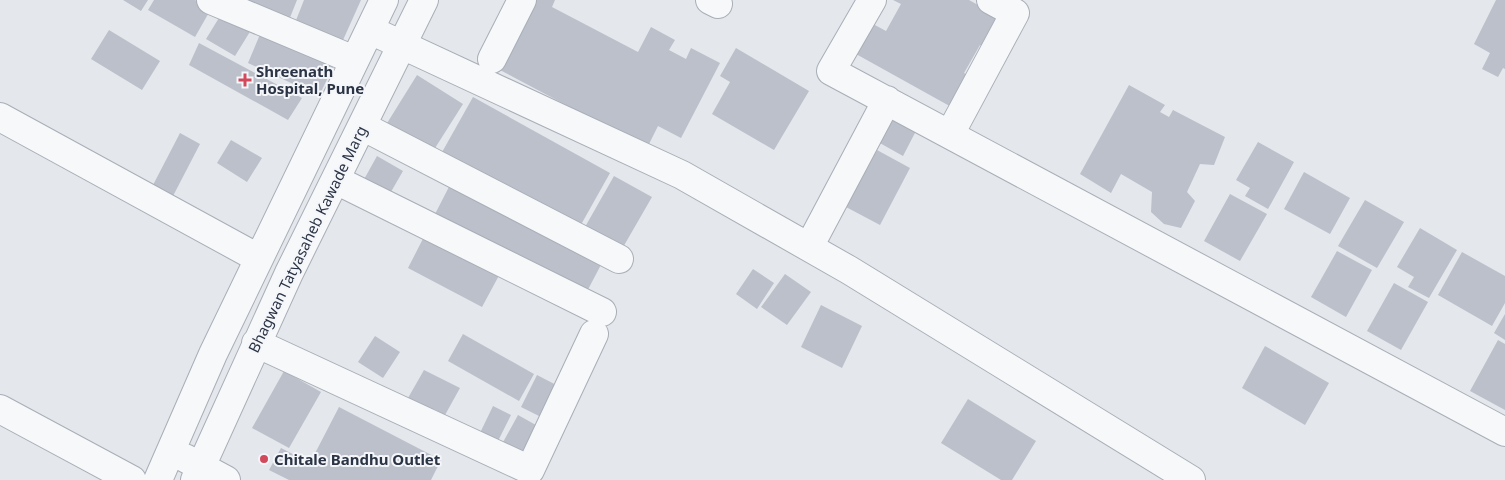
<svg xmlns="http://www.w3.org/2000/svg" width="1505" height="480" font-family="'Noto Sans',sans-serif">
	<rect width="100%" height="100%" fill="#e4e7ec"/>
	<!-- building -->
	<path fill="#bbc0ca" d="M123 0H148L141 11Z
		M154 0H195L211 9 195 37 148 10Z
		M225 0H297L287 25Z
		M304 0H361L339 49 293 28Z
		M533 0H555L552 7 638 52 651 27 675 40 669 50 686 59 691 48 720 63 681 138 658 126 647 148 500 70Z
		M893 0H969L1005 20 988 50 980 45 964 73 973 78 955 109 856 54 873 24 886 31 901 4Z
		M1496 0H1505V69L1503 68 1498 77 1482 69 1490 53 1474 44Z
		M222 13 251 30 235 56 206 39Z
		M109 30 160 61 142 90 91 59Z
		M261 32 334 65 319 96 248 63Z
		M199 43 302 98 288 120 189 65Z
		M736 48 809 91 774 150 712 114 730 82 720 76Z
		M417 75 463 104 430 156 384 128Z
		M1129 85 1165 105 1160 112 1169 117 1173 110 1225 137 1214 165 1200 164 1187 192 1195 201 1181 228 1164 224 1151 212 1152 192 1121 174 1111 193 1080 174Z
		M473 97 610 173 578 230 441 154Z
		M892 115 917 129 903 156 878 142Z
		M180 133 200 144 173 196 153 185Z
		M231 140 262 158 247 182 217 163Z
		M1258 142 1294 162 1268 209 1245 196 1250 188 1236 180Z
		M877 150 910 168 880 225 846 207Z
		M377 156 403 171 388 197 362 183Z
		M1304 172 1350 198 1330 234 1284 209Z
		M614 176 652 197 622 249 585 227Z
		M453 179 604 259 583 299 433 218Z
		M1230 194 1267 214 1240 261 1204 241Z
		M1365 200 1404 222 1377 268 1338 246Z
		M1420 228 1457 250 1429 298 1408 287 1414 277 1397 267Z
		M428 229 503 268 482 307 408 268Z
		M1337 251 1372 270 1346 317 1311 297Z
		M1462 252 1505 276V303L1492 326 1438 295Z
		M753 269 774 283 757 309 736 294Z
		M785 274 811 292 787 325 761 307Z
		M1394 283 1428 302 1401 350 1367 331Z
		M821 305 862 326 842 368 801 347Z
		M1505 314V340L1494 333Z
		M463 334 534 374 519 401 448 361Z
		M375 336 400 352 383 378 358 362Z
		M1498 340 1505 344V410L1470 391Z
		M1265 346 1329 383 1305 425 1242 388Z
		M424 370 460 388 445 415 434 409 432 412 408 398Z
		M284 371 321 392 289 448 252 428Z
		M537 375 564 389 547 420 521 407Z
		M968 399 1036 441 1012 480H1001L941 443Z
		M493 406 511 415 497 443 479 435Z
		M339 407 441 460 431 480H289L269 470 281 448 310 463Z
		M518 415 543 429 527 458 502 444Z"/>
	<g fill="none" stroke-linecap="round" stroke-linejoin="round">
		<defs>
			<path id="minor" d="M211 0 354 60
				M710 0 718 4
				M872 0 831 71 1505 432
				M370 30 682 175 849 270 1191 480
				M492 59 522 0
				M0 117 258 258
				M362 126 619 259
				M950 134 1015 13 991 0
				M336 180 602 312
				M809 247 887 100
				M256 343 530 470 594 334
				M0 409 132 480
				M185 458 226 480
				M158 480 213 354 384 0
				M195 480 289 273 424 0"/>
		</defs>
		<!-- minor casing -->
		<use href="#minor" stroke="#a9aeb7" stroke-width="30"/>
		<!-- minor -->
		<use href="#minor" stroke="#f7f8fa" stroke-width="28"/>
	</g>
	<!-- markers -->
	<g fill="#d1495b" stroke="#f4f6f9" stroke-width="2">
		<path d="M242.5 72.5h5v5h5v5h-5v5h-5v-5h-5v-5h5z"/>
		<circle cx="264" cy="459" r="5"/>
	</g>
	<g text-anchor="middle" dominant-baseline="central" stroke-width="4" stroke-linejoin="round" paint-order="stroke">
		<!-- poi labels -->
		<g font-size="15" font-weight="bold" fill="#2b3445" stroke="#f4f6f9" text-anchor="start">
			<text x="256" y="71">Shreenath<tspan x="256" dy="17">Hospital, Pune</tspan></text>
			<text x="274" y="459">Chitale Bandhu Outlet</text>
		</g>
		<!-- street labels -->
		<g font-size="15" fill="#2b3445" stroke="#f4f6f9">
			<text transform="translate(307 239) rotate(-64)">Bhagwan Tatyasaheb Kawade Marg</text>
		</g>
	</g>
</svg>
